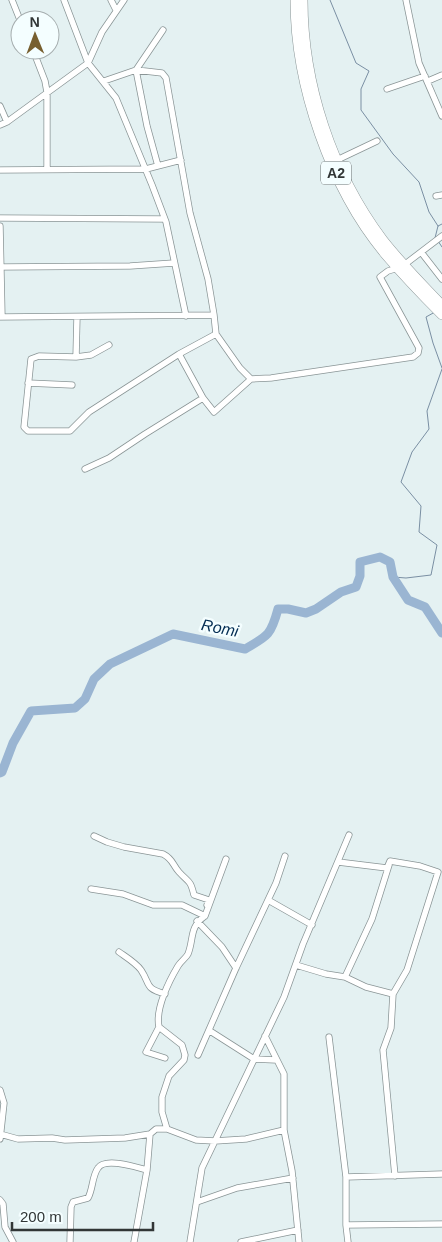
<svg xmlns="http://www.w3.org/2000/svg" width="442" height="1242" font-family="Arial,sans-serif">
	<rect width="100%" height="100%" fill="#e4f1f2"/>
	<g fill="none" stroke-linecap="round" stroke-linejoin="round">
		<!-- stream -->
		<path stroke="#7a8fa3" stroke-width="1" d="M330 0 356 63 369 71 361 89V110L393 154 419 182 429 212 438 226
			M435 238 438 226 442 224
			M438 241 442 247
			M435 312 426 317 433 343 442 368
			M393 577 406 578 431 575 437 545 419 532 421 506 401 482 412 452 429 429 427 411 442 369"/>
		<!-- river -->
		<path stroke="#9ab5d2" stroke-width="9" d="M0 773 2 772 13 743 31 711 75 708 85 699 94 679 110 664 173 634 245 649C268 636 271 635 278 609H288L306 613 316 609 341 592 356 587 360 576V562L380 557 390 562 393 577 408 600 425 607 442 633"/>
		<defs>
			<path id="minor" d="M12 0 20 20
				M64 0 88 63 116 98 152 185 166 222 186 316
				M111 0 116 10
				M406 0 419 63 442 116
				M33 50 45 81 47 92V169
				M104 81 136 70 163 30
				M428 81 442 75
				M387 89 425 76
				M0 106 7 122
				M0 125 7 122 88 63 102 32 124 0
				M337 160 377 141
				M158 166 147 126 136 70 162 73 166 78 190 213 208 279 214 315
				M0 170 146 169 181 160
				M436 196 442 195
				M0 218 163 219
				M0 226 2 317
				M421 252 442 279
				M404 265 442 236
				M1 267 130 266 174 263
				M0 317 214 315 216 334 240 368 251 379 271 378 413 357 418 353 419 348 380 277 388 271 398 268
				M77 317 76 357 39 356 31 359 24 427 28 431H70L89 412 179 354 216 334
				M179 354 203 398
				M76 357 91 355 109 345
				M28 383 72 385
				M85 469 109 458 145 434 203 398 214 412 251 379
				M94 836 107 842 124 847 163 854C173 859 172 864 179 872 189 883 190 879 194 895L209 900 207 905
				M338 862 387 868 390 861 420 866 438 872 407 970 393 994 391 1028 383 1050 395 1176
				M91 889 123 894 153 905H182L205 916
				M268 900 312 925
				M197 921 222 947 236 968
				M119 952C126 957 136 963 141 970 151 985 144 988 165 994
				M296 965 326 974 345 977 366 987 393 994
				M345 977 372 919 389 865
				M159 1027 146 1052 165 1058
				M210 1031 254 1059 276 1060
				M265 1036 284 1074V1130
				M329 1037 346 1177V1225L348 1242
				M198 1055 236 968 276 883 285 856
				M0 1090 4 1103 0 1139
				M167 1129 162 1112V1097L169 1076 184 1060 185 1055 182 1045 159 1027C155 1009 169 981 178 966 181 961 186 958 188 954 194 939 189 927 205 916L226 859
				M0 1134 18 1139 52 1138 65 1140 125 1138 150 1134
				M346 1177 442 1174
				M0 1200 3 1204 5 1227 13 1242
				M197 1202 237 1188 293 1178
				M346 1225 442 1224
				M70 1242 71 1207 73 1202 88 1198C93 1189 92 1176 98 1168 105 1157 136 1167 147 1170
				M134 1242 147 1170 150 1134 156 1129H167L196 1140 215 1141 246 1139 284 1130 292 1171 299 1242
				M190 1242 202 1168 284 997 303 944 349 835
				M241 1242 298 1230"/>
			<path id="highway" d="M295 0C295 85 330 188 385 254 403 275 422 295 442 315
				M303 0C303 84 332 172 383 240 401 263 422 284 442 305"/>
		</defs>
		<!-- minor casing -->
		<use href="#minor" stroke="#8a9596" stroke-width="7"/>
		<!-- highway casing -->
		<use href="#highway" stroke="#8a9596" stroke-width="10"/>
		<!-- minor -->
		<use href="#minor" stroke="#fff" stroke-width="5.5"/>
		<!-- highway -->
		<use href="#highway" stroke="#fff" stroke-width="9"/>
	</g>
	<g text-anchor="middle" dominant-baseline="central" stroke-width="5" stroke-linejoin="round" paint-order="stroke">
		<!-- shield labels -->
		<rect fill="#f4feff" stroke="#6c7272" stroke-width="1" x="321" y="161.5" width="30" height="23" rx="4"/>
		<g font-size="14" font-weight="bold" fill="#313636">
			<text x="336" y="173">A2</text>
		</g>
		<!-- water labels -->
		<g font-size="16" font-style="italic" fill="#022c52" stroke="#f4feff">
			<text transform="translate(220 628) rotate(11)">Romi</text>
		</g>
	</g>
	<!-- north arrow -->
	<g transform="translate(35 35) rotate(359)"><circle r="24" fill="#f4feff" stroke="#a6aeaf"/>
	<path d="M0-4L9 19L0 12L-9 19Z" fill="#775f2f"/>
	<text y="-8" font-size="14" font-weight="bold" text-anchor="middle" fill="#313636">N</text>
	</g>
	<!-- scale -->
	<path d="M12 1222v8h141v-8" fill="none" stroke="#313636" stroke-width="2.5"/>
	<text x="20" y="1222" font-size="15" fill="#313636" stroke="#f4feff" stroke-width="4" paint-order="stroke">200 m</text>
</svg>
